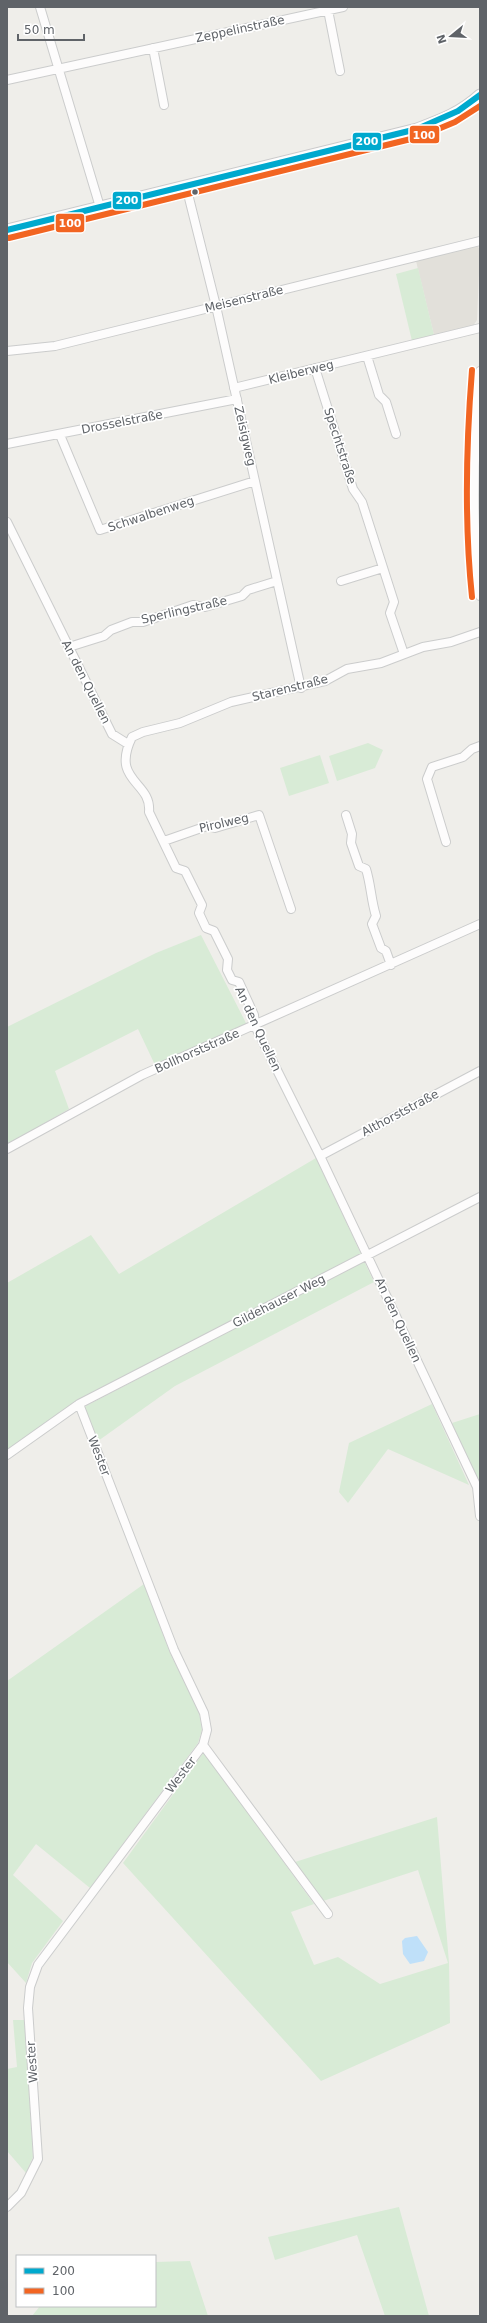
<svg xmlns="http://www.w3.org/2000/svg" width="487" height="2323" font-family="'DejaVu Sans',sans-serif">
	<rect width="100%" height="100%" fill="#efeeea"/>
	<!-- education -->
	<path fill="#e2e0da" d="M477 246 480 249 477 320 473 326 434 335 416 261Z"/>
	<!-- green -->
	<path fill="#d8ebd6" d="M418 268 434 335 412 341 396 274Z
		M368 743 383 750 375 768 337 781 329 756Z
		M320 755 329 783 289 796 280 768Z
		M201 935 247 1025 155 1065 138 1029 55 1071 69 1109 7 1145V1027L156 953Z
		M316 1158 361 1254 74 1403 7 1450V1283L91 1235 119 1274Z
		M364 1261 374 1282 175 1386 98 1441 84 1407Z
		M432 1404 469 1485 388 1449 348 1503 339 1492 349 1443Z
		M480 1414V1484H479L452 1423Z
		M144 1584 170 1653 199 1712 202 1730 198 1743 90 1888 36 1844 13 1875 63 1921 32 1963 26 1983 7 1962V1681Z
		M204 1752 314 1904 291 1912 314 1965 338 1957 380 1984 448 1963 418 1870 323 1901 295 1862 437 1817 449 1963 450 2023 321 2081 123 1863Z
		M13 2020H25L33 2157 26 2173 7 2151V2069L17 2067Z
		M399 2207 429 2316H385L357 2235 275 2260 268 2237Z
		M190 2261 208 2316H32L40 2306H155V2262Z"/>
	<!-- water -->
	<path fill="#bfe0f9" d="M417 1936 428 1952 424 1961 410 1964 403 1954 402 1941 405 1938Z"/>
	<g fill="none" stroke-linecap="round" stroke-linejoin="round">
		<defs>
			<path id="minor" d="M40 7 100 207
				M328 10 340 71
				M153 48 164 105
				M7 80 343 7
				M186 186 216 306 301 688
				M7 351 55 346 480 241
				M367 356 379 395 386 402 396 434
				M315 368 353 489 362 502 394 602 390 613 404 654
				M480 371C474 444 471 523 480 596
				M234 388 480 328
				M60 435 100 530 255 481
				M7 444 237 399
				M7 522 112 734 128 744
				M341 581 383 568
				M480 632 451 642 423 647 381 663 347 669 325 681 231 702 180 723 143 732 132 737C110 782 152 781 149 812L176 868 185 871 202 905 199 913 206 928 214 931 228 959 227 970 232 980 239 982 254 1015 255 1026 320 1156 477 1487 480 1516
				M69 647 104 636 111 630 132 622H143L193 605 205 607 242 596 248 590 277 581
				M346 815 352 834 351 843 359 866 366 869C371 885 371 900 376 916L372 924 381 948 386 951 391 965
				M164 841 207 826 215 828 259 815 291 909
				M446 842 427 779 432 767 463 757 472 749 480 746
				M7 1149 142 1075 480 924
				M320 1156 480 1071
				M7 1455 79 1404 480 1197
				M203 1745 328 1914
				M7 2207 21 2193 38 2159 28 2008 30 1987 38 1965 203 1745 207 1730 204 1713 174 1650 79 1404"/>
			<path id="secondary" d="M7 230 417 129C441 120 462 112 480 95"/>
		</defs>
		<!-- minor casing -->
		<use href="#minor" stroke="#cbcccc" stroke-width="10"/>
		<!-- secondary casing -->
		<use href="#secondary" stroke="#cacacb" stroke-width="13"/>
		<!-- minor -->
		<use href="#minor" stroke="#fdfcfc" stroke-width="8"/>
		<!-- secondary -->
		<use href="#secondary" stroke="#fdfcfc" stroke-width="11"/>
		<defs>
			<path id="bus-1" d="M7 230 417 129 458 111 480 95"/>
			<path id="bus-2" d="M9 238 419 137 455 122 480 106
				M472 370C466 446 464 521 472 597"/>
		</defs>
		<!-- bus-1 casing -->
		<use href="#bus-1" stroke="#fff" stroke-width="9"/>
		<!-- bus-2 casing -->
		<use href="#bus-2" stroke="#fff" stroke-width="9"/>
		<!-- bus-1 -->
		<use href="#bus-1" stroke="#00a9ce" stroke-width="6"/>
		<!-- bus-2 -->
		<use href="#bus-2" stroke="#f26522" stroke-width="6"/>
	</g>
	<!-- markers -->
	<circle fill="#5f6368" stroke="#fff" stroke-width="1.5" cx="195" cy="192" r="3.5"/>
	<g text-anchor="middle" dominant-baseline="central" stroke-width="3.5" stroke-linejoin="round" paint-order="stroke">
		<!-- street labels -->
		<g font-size="12" fill="#5f6368" stroke="#fff">
			<text transform="translate(240 29) rotate(-12)">Zeppelinstraße</text>
			<text transform="translate(244 299) rotate(-14)">Meisenstraße</text>
			<text transform="translate(301 372) rotate(-14)">Kleiberweg</text>
			<text transform="translate(122 422) rotate(-11)">Drosselstraße</text>
			<text transform="translate(245 436) rotate(77)">Zeisigweg</text>
			<text transform="translate(340 446) rotate(72)">Spechtstraße</text>
			<text transform="translate(151 514) rotate(-18)">Schwalbenweg</text>
			<text transform="translate(184 610) rotate(-13)">Sperlingstraße</text>
			<text transform="translate(86 682) rotate(63)">An den Quellen</text>
			<text transform="translate(290 688) rotate(-14)">Starenstraße</text>
			<text transform="translate(224 823) rotate(-13)">Pirolweg</text>
			<text transform="translate(258 1029) rotate(65)">An den Quellen</text>
			<text transform="translate(197 1051) rotate(-24)">Bollhorststraße</text>
			<text transform="translate(400 1113) rotate(-28)">Althorststraße</text>
			<text transform="translate(279 1301) rotate(-27)">Gildehauser Weg</text>
			<text transform="translate(398 1320) rotate(65)">An den Quellen</text>
			<text transform="translate(99 1456) rotate(69)">Wester</text>
			<text transform="translate(181 1775) rotate(-53)">Wester</text>
			<text transform="translate(32 2062) rotate(-94)">Wester</text>
		</g>
	</g>
	<g stroke="#fff" stroke-width="1.5">
		<rect x="409" y="125" width="31" height="19" rx="4" fill="#f26522"/>
		<rect x="352" y="132" width="30" height="19" rx="4" fill="#00a9ce"/>
		<rect x="112" y="191" width="30" height="19" rx="4" fill="#00a9ce"/>
		<rect x="55" y="213" width="30" height="20" rx="4" fill="#f26522"/>
	</g>
	<g font-size="11" text-anchor="middle" font-weight="bold" fill="#fff">
		<text x="424" y="139">100</text>
		<text x="367" y="145">200</text>
		<text x="127" y="204">200</text>
		<text x="70" y="227">100</text>
	</g>
	<!-- border -->
	<rect width="487" height="2323" fill="none" stroke="#5f6368" stroke-width="16"/>
	<!-- legend -->
	<rect x="16" y="2255" width="140" height="52" fill="#ffffff" stroke="#bfc1c3"/>
	<rect x="24" y="2268" width="20" height="6" fill="#00a9ce" stroke="#bfc1c3"/>
	<text x="52" y="2275" font-size="12" fill="#5f6368">200</text>
	<rect x="24" y="2288" width="20" height="6" fill="#f26522" stroke="#bfc1c3"/>
	<text x="52" y="2295" font-size="12" fill="#5f6368">100</text>
	<!-- north arrow -->
	<g transform="translate(451 36) rotate(252)" stroke="#ffffff" stroke-width="3" paint-order="stroke">
	<path d="M0-3L7 15L0 10L-7 15Z" fill="#5f6368"/>
	<text y="-6" font-size="11" font-weight="bold" text-anchor="middle" fill="#5f6368">N</text>
	</g>
	<!-- scale -->
	<path d="M18 34v6h66v-6" fill="none" stroke="#5f6368" stroke-width="2"/>
	<text x="24" y="34" font-size="12" fill="#5f6368" stroke="#ffffff" stroke-width="3" paint-order="stroke">50 m</text>
</svg>
